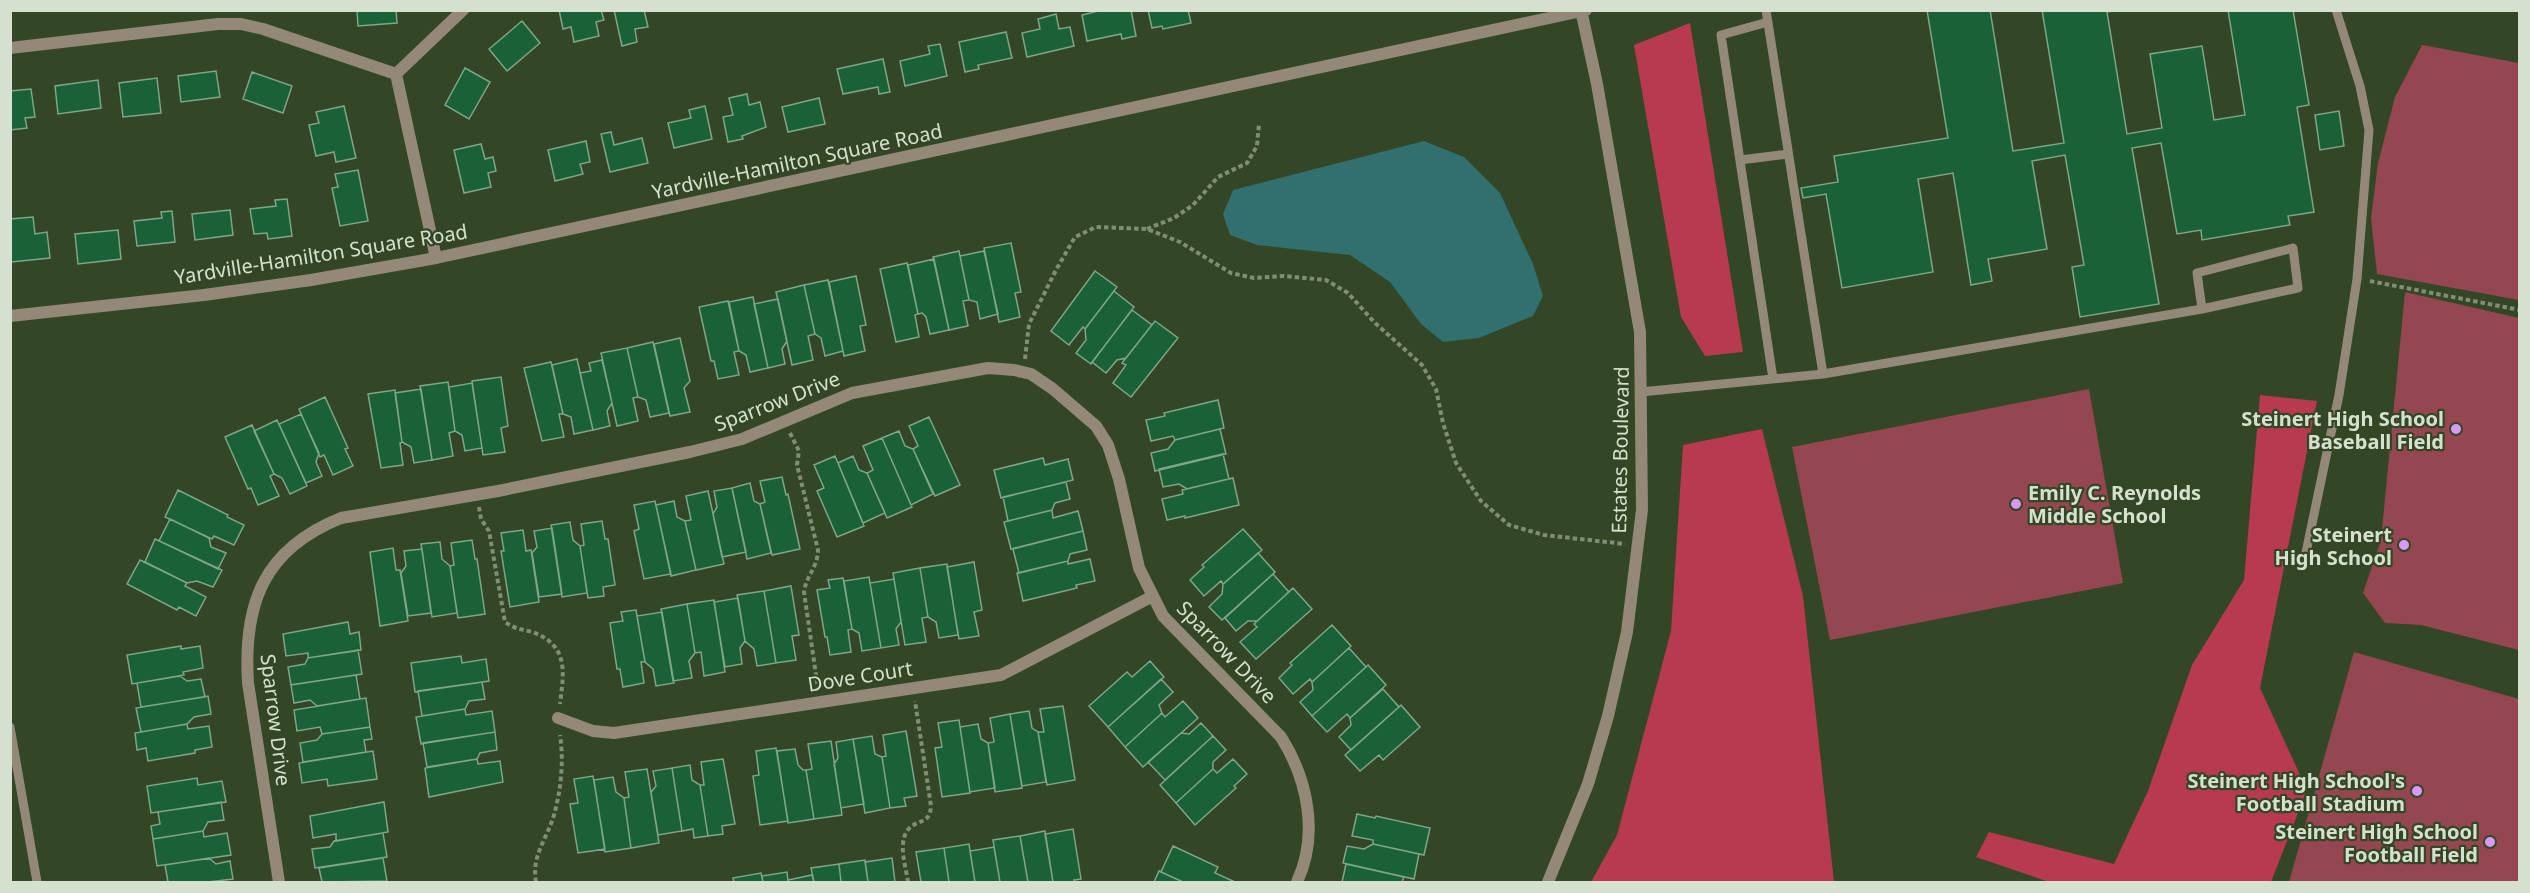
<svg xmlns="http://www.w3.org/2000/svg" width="2530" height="893" font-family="'Noto Sans',sans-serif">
	<rect width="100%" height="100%" fill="#334626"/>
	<!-- green -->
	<path fill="#944751" d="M2422 45 2519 63V300L2377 274 2371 218 2378 163 2395 97Z
		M2405 292 2519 318V650L2421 625 2385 623 2363 593 2381 540Z
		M2089 389 2123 583 1830 640 1792 447Z
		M2354 652 2519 699V882H2289Z"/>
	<!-- forest -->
	<path fill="#b83a51" d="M1690 23 1743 352 1705 356 1681 317 1634 45Z
		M2260 395 2317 401 2260 688 2307 790 2271 882H2049L1976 857 1989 832 2114 864 2148 791 2192 665 2244 580Z
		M1762 429 1803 596 1834 882H1591L1617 835 1671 631 1683 445Z"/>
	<!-- water -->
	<path fill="#31706f" d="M1424 141 1464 157 1500 193 1533 264 1543 296 1533 316 1479 338 1443 342 1421 324 1390 282 1350 255 1257 245 1230 235 1223 214 1233 190Z"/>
	<!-- building -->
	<path fill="#1a6138" stroke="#7fa58a" stroke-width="1.5" d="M357 10H396L397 23 358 26Z
		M559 10H601L604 20 596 22 599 36 574 42 571 27 563 29Z
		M614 10H644L648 27 635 29 637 42 622 46Z
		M1102 10H1131L1136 36 1122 39 1121 34 1087 41 1082 15Z
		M1148 10H1188L1191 23 1163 29 1162 26 1152 28Z
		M1927 10H1990L2013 151 2064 143 2042 10H2119L2107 12 2127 134 2162 128 2150 54 2202 46 2214 120 2245 115 2228 10H2293L2309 105 2297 107 2314 212 2288 216 2290 225 2202 240 2201 230 2177 234 2161 143 2132 148 2159 304 2080 317 2072 267 2084 265 2065 155 2032 161 2047 249 1988 259 1992 281 1971 285 1953 173 1918 179 1933 272 1842 288 1826 194 1803 198 1801 188 1838 182 1834 156 1948 138Z
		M1056 14 1059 29 1070 27 1074 46 1027 57 1022 33 1040 29 1038 19Z
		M522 21 540 43 507 71 489 49Z
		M1006 32 1012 58 978 65 979 69 965 72 959 42Z
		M940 44 947 76 905 86 900 61 930 54 928 46Z
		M883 59 890 92 879 94 878 87 843 94 837 69Z
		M465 68 490 82 469 119 445 105Z
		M216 71 220 97 181 102 178 76Z
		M252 72 292 86 283 113 243 99Z
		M157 78 161 113 123 117 119 83Z
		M98 80 101 108 58 114 55 86Z
		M31 89 35 117 25 118 27 128 10 130V91Z
		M747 94 749 105 760 102 766 127 742 136 743 139 728 142 723 117 733 115 729 98Z
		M819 98 825 124 788 132 782 107Z
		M344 106 356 158 336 162 334 152 316 156 309 125 319 123 316 112Z
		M705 106 712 139 674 148 668 123 691 118 689 110Z
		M2339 111 2344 146 2320 150 2315 115Z
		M611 132 614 145 642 138 648 163 610 172 601 134Z
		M586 141 590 162 580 164 583 174 555 181 548 150Z
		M481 144 485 159 493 157 496 171 488 173 491 187 464 193 454 150Z
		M358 170 368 221 340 226 332 188 338 187 335 174Z
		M287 199 292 236 268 239 267 233 254 234 250 209 276 206 275 200Z
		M230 210 233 235 195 240 192 214Z
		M172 211 175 242 137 246 134 221 162 218 161 212Z
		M33 217 35 234 47 232 50 258 11 262 10 219Z
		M118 230 121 259 78 264 75 234Z
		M1011 243 1021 292 1015 293 1020 317 999 322 984 248Z
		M959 251 969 300 963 301 968 326 949 330 933 257Z
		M984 251 998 314 980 319 977 302 969 300 960 256Z
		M934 259 949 330 930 334 926 317 922 313 918 314 908 265Z
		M907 263 918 314 915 315 919 337 896 342 880 269Z
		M1095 271 1117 287 1085 329 1083 327 1069 345 1051 331Z
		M856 276 866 325 860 326 865 351 844 356 829 282Z
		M828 280 843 351 825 356 821 338 815 334 804 285Z
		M804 285 815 334 808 336 813 360 792 365 776 292Z
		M1114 291 1134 307 1091 364 1076 353 1086 340 1085 329Z
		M753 297 768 368 750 372 746 355 739 351 729 302Z
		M778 299 787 341 782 349 785 364 768 368 754 304Z
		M728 301 739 351 734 352 739 375 718 379 714 361H711L699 307Z
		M1132 310 1152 325 1126 358 1117 360 1106 373 1092 362Z
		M1155 321 1178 338 1131 397 1113 383 1126 365 1122 363Z
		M680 338 690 381 684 388 690 412 670 416 654 344Z
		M653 342 669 413 650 417 646 400 638 397 627 348Z
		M627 348 638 397 633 398 638 421 617 426 601 353Z
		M577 359 593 430 574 434 571 417 563 414 552 365Z
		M602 360 612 403 607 411 610 426 593 430 580 373 591 371 589 363Z
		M551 362 563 414H559L564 437 542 441 524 368Z
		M501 377 508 426 501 428 505 452 483 455 472 381Z
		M448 382 455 431 449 433 453 456 432 460 420 386Z
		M472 383 482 448 465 451 462 435 455 431 449 387Z
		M421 389 432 460 414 463 411 447 402 442 395 393Z
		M395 390 402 442 400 443 403 465 381 468 368 394Z
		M325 397 348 448 345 449 353 466 333 475 324 455 320 457 299 409Z
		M1218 400 1224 428 1175 440 1173 436 1151 441 1146 420 1165 416 1164 413Z
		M301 414 319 453 316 462 322 476 306 483 279 424Z
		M929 417 960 485 935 496 913 449 918 446 909 426Z
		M277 420 307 486 290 494 282 478 274 474 254 431Z
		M252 425 274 474 270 476 279 496 258 505 251 488 248 489 225 437Z
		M1220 429 1226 454 1155 471 1151 453 1168 449 1175 440Z
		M899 431 905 446 913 449 933 494 911 505 882 438Z
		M882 438 912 507 887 518 867 473 873 470 863 446Z
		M1223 454 1229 479 1187 489 1179 484 1163 487 1159 469Z
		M835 456 864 526 837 537 817 491 824 488 814 465Z
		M853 456 859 470 867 473 885 513 863 523 838 463Z
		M1043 458 1045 465 1068 459 1073 480 1001 498 994 470Z
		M782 477 786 495 788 494 800 549 772 555 760 504 765 502 760 481Z
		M1233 478 1239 505 1185 518V516L1167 520 1162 499 1183 494 1182 490Z
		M1066 482 1070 499 1055 503 1052 510 1008 521 1003 497Z
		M750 483 754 501 760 504 771 553 747 559 732 488Z
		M732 488 746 552 722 557 713 514 717 507 714 491Z
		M178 490 228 515 227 517 244 525 234 545 214 536 212 539 165 517Z
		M708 491 724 564 696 570 685 521 691 520 686 496Z
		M655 501 671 574 644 579 634 531 639 529 634 505Z
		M674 501 677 517 685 521 696 570 671 576 656 505Z
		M1052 510 1053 518 1078 511 1083 531 1011 549 1004 522Z
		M170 519 209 538 211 547 226 553 218 569 159 541Z
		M602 521 605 539H608L615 585 603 587 604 596 588 598 580 546 584 545 581 524Z
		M570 522 573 540 580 546 587 593 562 597 551 525Z
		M552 528 562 594 539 597 532 553 537 547 534 531Z
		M1243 529 1262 550 1223 584 1221 581 1204 596 1190 580 1204 567 1202 565Z
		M523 530 526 551 531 550 539 602 510 607 501 551H504L501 533Z
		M1083 531 1087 550 1070 554 1068 561 1019 573 1013 549Z
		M155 539 222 570 213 587 197 581 187 583 145 562Z
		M472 540 475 559H477L485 614 458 618 450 566 454 565 451 543Z
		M440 542 442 559 450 566 457 613 432 617 421 544Z
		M393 548 396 570H400L408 621 380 626 370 552Z
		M422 549 431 613 408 616 401 573 406 566 404 551Z
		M1258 553 1275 572 1222 620 1209 607 1222 594 1223 584Z
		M1090 559 1095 581 1076 585 1077 588 1023 601 1017 573 1068 561V564Z
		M140 560 187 583 185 586 206 597 196 616 179 607 177 610 127 584Z
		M974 562 982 610 974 612 979 636 959 639 947 567Z
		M947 564 958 635 939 638 936 622 928 617 920 568Z
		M920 568 928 617 922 618 926 642 905 645 893 573Z
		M1273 574 1289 592 1257 621H1248L1236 631 1225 618Z
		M869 577 881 648 862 651 859 633 852 629 844 581Z
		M843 578 852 629 848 630 851 652 830 655 827 637H825L817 590 830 588 828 580Z
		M894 579 901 622 896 629 899 645 881 648 870 583Z
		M791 586 799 635 792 636 796 660 776 663 764 591Z
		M1293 588 1312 609 1256 659 1240 642 1257 627 1254 624Z
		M764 591 776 663 757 666 754 649 745 641 737 595Z
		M738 598 745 641 740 648 742 664 725 667 714 602Z
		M714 600 725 672 704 676 701 652 695 653 687 604Z
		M687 604 695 653 689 661 692 678 673 681 661 609Z
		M636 610 645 662H641L644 683 623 687 620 669H617L610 623 623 621 621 612Z
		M662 612 674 683 656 686 653 669 645 662 637 616Z
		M348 622 350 634 359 632 361 650 308 658V653L286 656 283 634Z
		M1332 625 1351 646 1312 682 1310 679 1293 694 1279 678 1292 665 1290 663Z
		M181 646V649L200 646 203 668 183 672 184 675 132 684 127 655Z
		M1349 648 1366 667 1312 716 1300 702 1313 690 1312 682Z
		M358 650 362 674 291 685 288 667 305 664 308 658Z
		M461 656 462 663 486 659 489 681 415 692 411 663Z
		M1150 661 1164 677 1108 727 1089 706 1127 672 1132 677Z
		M1368 665 1386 685 1350 718 1347 714 1327 732 1312 716Z
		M356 675 360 699 317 706 310 700 294 703 291 685Z
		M180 676 187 681 201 679 205 697 141 707 137 683Z
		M1161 679 1173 692 1159 705 1162 713 1125 747 1108 727Z
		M482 682 485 699 469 701 465 709 422 716 418 691Z
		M1383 689 1399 707 1351 750 1339 737 1351 725 1350 718Z
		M208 696 211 714 194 717 187 724 141 732 136 708Z
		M366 698 370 727 322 734 320 727 297 731 294 710Z
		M1183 701 1198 718 1143 767 1125 747 1162 713 1165 717Z
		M1401 705 1420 727 1383 760 1379 755 1360 771 1345 755Z
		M1063 706 1075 780 1047 785 1038 732H1044L1040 709Z
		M465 709 466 715 492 711 495 732 421 744 416 717Z
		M1029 711 1032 728 1038 732 1046 782 1022 786 1010 714Z
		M1010 714 1022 788 995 792 988 743 994 742 990 718Z
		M959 720 970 793 942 797 935 748 942 747 938 723Z
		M1201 723 1213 736 1165 780 1148 762 1181 733 1189 734Z
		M187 724 188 729 209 726 212 747 195 750V753L148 761 146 748 137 750 135 733Z
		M978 724 981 739 988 743 995 788 970 792 960 727Z
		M370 727 372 739 364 740 366 752 303 762 300 743 317 740 322 734Z
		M906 731 917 796 904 798 906 806 890 808 882 757 886 756 883 735Z
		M495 732 497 750 480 753 477 759 427 767 423 743Z
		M872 736 875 754 882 757 890 808 865 813 853 739Z
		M1213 736 1226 750 1213 762V769L1176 803 1160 785Z
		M853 739 864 804 841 808 834 764 838 758 836 742Z
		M831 741 842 815 814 819 806 770 812 769 808 744Z
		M776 748 788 821 760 825 753 776 759 775 756 751Z
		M795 749 798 765 803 770H806L814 819 788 823 777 751Z
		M373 751 377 779 328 786 327 779 302 783 299 763Z
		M477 759 478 764 500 761 503 782 429 797 425 768Z
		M723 759 735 824 722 826 723 834 708 836 700 785H704L701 762Z
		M1233 759 1247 774 1234 786 1236 788 1195 825 1176 803 1213 769 1217 773Z
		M690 765 692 780 700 785 708 836 694 838 693 829 682 831 672 768Z
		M672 768 682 831 658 835 651 792 656 786 653 771Z
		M647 769 659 843 631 848 624 798 629 797 625 772Z
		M593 776 605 849 578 853 570 804 578 803 574 779Z
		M613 777 616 792 624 798 631 848 605 852 594 780Z
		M197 778 198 785 222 781 226 802 151 813 147 786Z
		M221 802 224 820 208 822 203 831 153 839 151 826 160 824 158 812Z
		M384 802 388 832 336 841V834L313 838 310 816Z
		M1357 814 1375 818 1376 816 1430 828 1424 855 1373 844V840L1352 836Z
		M1073 829 1081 879 1074 880 1075 882H1053L1045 834Z
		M203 831 204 837 227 833 231 855 157 866 153 839Z
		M1045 831 1053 882H1028L1020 836Z
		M383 833 387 857 315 868 312 849 330 847 334 841Z
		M1020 836 1028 882H1000L993 840Z
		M969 844 975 882H949L944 848Z
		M1373 844 1419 854 1414 879 1343 863 1347 846 1364 849Z
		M1173 846 1218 867 1215 873 1235 882H1183L1161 872Z
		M994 847 1000 882H975L970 851Z
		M944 848 949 882H921L916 852Z
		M209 858 216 864 230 861 233 879 208 882H168L165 865Z
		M383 858 387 881 322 882 319 868Z
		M892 858 895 882H868L865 862Z
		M865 860 868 882H841L839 864Z
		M839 864 841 882H814L811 868Z
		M1346 864 1404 877 1402 882H1342Z
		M1159 871 1161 872 1183 882H1154Z
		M787 872 788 882H763L762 876Z
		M761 873 763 882H734L733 878Z
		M812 875 814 882H788V880Z"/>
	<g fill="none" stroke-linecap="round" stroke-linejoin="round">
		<!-- path -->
		<path stroke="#7f8e75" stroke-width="4" stroke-dasharray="4.5 3" stroke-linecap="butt" d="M1147 229 1174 218 1193 205 1218 177 1247 163 1257 146 1259 124
			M2370 281 2520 310
			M1025 359 1029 324 1056 270 1075 237 1096 227 1147 229 1180 242 1231 273 1254 278 1284 276 1326 280 1348 293 1375 323 1422 365 1436 389 1443 423 1456 463 1481 501 1509 525 1544 535 1625 544
			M790 433 799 451 797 465 818 550C818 567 806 576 804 592L818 689
			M479 507 481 519 489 531 505 622C515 629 521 629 532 632 569 645 564 672 560 704
			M536 882C531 856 547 839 554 815 561 790 564 761 560 735
			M908 882C906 867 898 845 907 831 916 818 930 826 931 806L915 701"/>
		<!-- service -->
		<path stroke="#948879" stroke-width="9" d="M1766 10 1823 374
			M1768 22 1721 35 1773 379
			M1740 160 1788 154
			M1641 392 1823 374 2202 309 2298 288 2293 248 2197 273 2202 309
			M2304 562 2339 395 2357 279 2369 130 2360 86 2336 10
			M10 727 37 882"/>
		<!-- minor -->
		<path stroke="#948879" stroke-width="12" d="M10 48 218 24H241L263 29 396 74
			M396 74 436 258
			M396 74 463 10
			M558 718 593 731 614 733 1001 675 1153 596
			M279 882 248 683C243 603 264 549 341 518L498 491 690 452 742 439 852 393 988 368 1014 370 1031 374 1053 389 1096 426 1108 445 1119 479 1139 568 1163 616 1281 737C1308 780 1319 835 1297 882"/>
		<!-- tertiary -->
		<path stroke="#948879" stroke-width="12" d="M10 316 204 295 311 280 436 258 1586 10
			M1548 882 1588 784 1608 716 1627 632 1642 510 1640 332 1597 84 1581 10"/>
	</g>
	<!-- markers -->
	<g fill="#d89af8" stroke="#334626" stroke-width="2">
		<circle cx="2456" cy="429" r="6"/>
		<circle cx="2016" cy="504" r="6"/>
		<circle cx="2404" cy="545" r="6"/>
		<circle cx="2417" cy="791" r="6"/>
		<circle cx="2490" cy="842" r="6"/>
	</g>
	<g text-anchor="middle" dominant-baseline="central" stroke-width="4.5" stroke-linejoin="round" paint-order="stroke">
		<!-- street labels -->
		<g font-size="20" fill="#d5e1ce" stroke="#334626">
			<text transform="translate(797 161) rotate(-12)">Yardville-Hamilton Square Road</text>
			<text transform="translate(321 254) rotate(-9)">Yardville-Hamilton Square Road</text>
			<text transform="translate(777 401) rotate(-21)">Sparrow Drive</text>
			<text transform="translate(1620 450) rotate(-89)">Estates Boulevard</text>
			<text transform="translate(1227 652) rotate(46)">Sparrow Drive</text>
			<text transform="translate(860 676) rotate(-9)">Dove Court</text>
			<text transform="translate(276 720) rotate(83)">Sparrow Drive</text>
		</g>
		<!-- poi labels -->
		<g font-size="20" font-weight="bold" fill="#d5e1ce" stroke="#334626" text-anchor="end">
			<text x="2444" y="418">Steinert High School<tspan x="2444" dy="23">Baseball Field</tspan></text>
			<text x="2028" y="492" text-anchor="start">Emily C. Reynolds<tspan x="2028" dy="23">Middle School</tspan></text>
			<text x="2392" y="534">Steinert<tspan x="2392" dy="23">High School</tspan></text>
			<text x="2405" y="780">Steinert High School's<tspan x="2405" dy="23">Football Stadium</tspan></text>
			<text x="2478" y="831">Steinert High School<tspan x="2478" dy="23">Football Field</tspan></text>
		</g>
	</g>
	<!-- border -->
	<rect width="2530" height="893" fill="none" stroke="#d5e1ce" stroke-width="24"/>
</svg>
